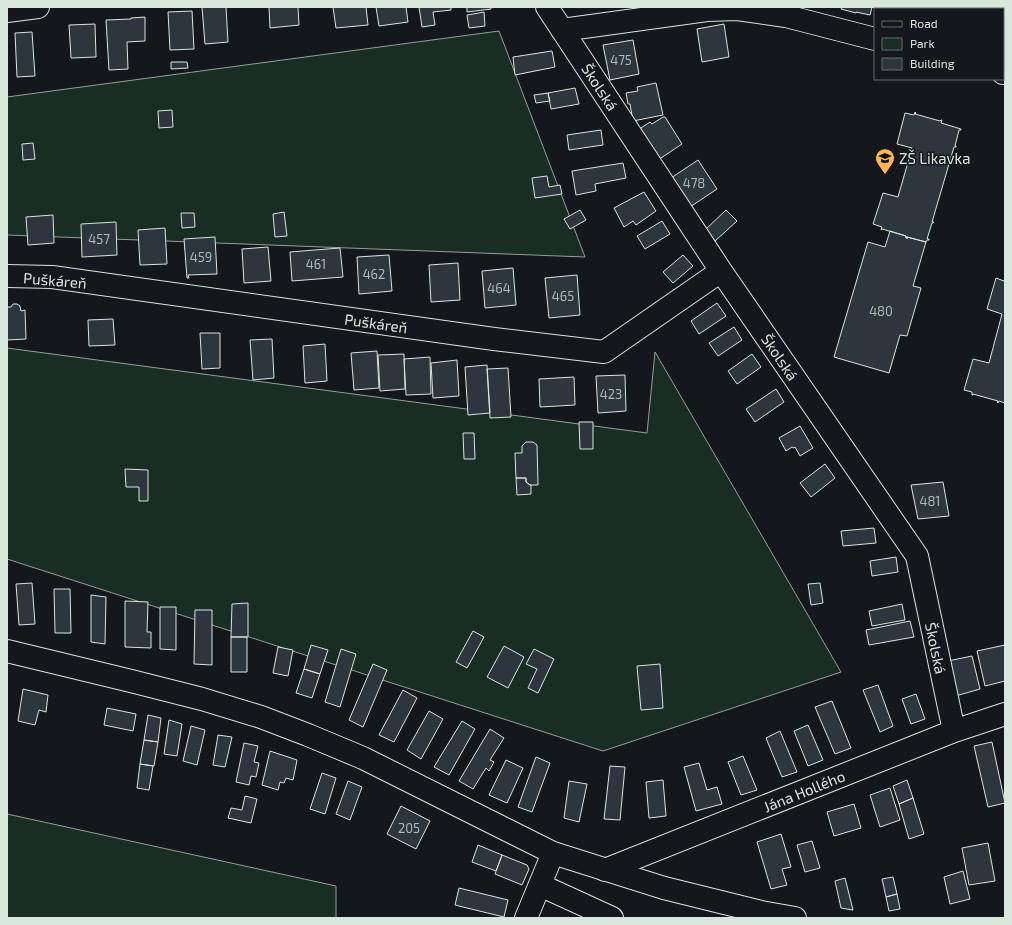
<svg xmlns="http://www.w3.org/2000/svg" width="1012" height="925" font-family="'Exo 2',sans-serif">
	<rect width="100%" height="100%" fill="#14181c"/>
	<!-- green -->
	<path fill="#1a2d24" stroke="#939e99" d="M499 31 585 257 7 235V97Z
		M7 348 647 433 655 352 841 672 603 751 7 559Z
		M7 814 336 886V918H7Z"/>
	<!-- building -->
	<path fill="#2c363c" stroke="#d8e6dc" d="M202 7H226L228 42 205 44Z
		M269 7H298L299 25 270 28Z
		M333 7H366L368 25 336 28Z
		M376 7H406L408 22 379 26Z
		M419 7H451V10L433 12 435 25 422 27Z
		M467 7H491V9L467 12Z
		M842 7H872L870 15 856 12V13L841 9Z
		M889 7H919L918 9H888Z
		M936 7H969L968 9H935Z
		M192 11 194 49 170 50 168 12Z
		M484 12 485 26 469 28 467 15Z
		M145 17V41L127 42 128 69 109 70 106 20 131 19V18Z
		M1003 17H1005V38H1003Z
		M95 24 96 57 71 58 69 25Z
		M724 24 729 57 702 62 697 29Z
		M32 32 35 76 17 77 15 33Z
		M633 40 639 74 610 80 603 45Z
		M552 51 555 67 515 75 513 57Z
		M171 62H187L188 68 171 69Z
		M656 83 663 115 633 121 630 104H628L626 93 638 91 637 87Z
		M575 88 579 104 551 109 548 93Z
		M548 93 550 101 536 103 534 95Z
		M172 110 173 127 159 128 158 111Z
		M915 112 916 113 915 114 940 121 941 120H942L941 123 961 129V130H959L955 146H956V147H954L932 222H934L933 223H932L927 239H929V240H927L926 242 907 237 908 238H906V236L882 229 881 230 882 227 873 224 883 193 898 197 912 148 897 144 905 113 914 115Z
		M663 117H665L682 144 658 160 638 130 650 122 652 124Z
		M601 130 603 145 569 150 567 135Z
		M33 143 35 159 23 160 22 144Z
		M698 160 717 189 690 207 671 178Z
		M623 163 626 178 595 184 596 191 576 195 572 171Z
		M547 176 549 187 560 185 562 194 535 198 532 178Z
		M644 192 656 211 636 225 633 221 624 227 614 208Z
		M580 210 586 220 570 229 564 219Z
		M726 210 737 221 715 241 705 230Z
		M284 212 287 236 275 237 273 214Z
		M181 213H194L195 227 182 228Z
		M53 215 54 243 28 245 26 217Z
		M662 221 670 234 645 249 637 236Z
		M116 222 117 255 82 257 81 224Z
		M165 228 167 264 140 265 138 230Z
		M890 231 906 236V238H908L907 237 926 242 913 286 921 288 907 336 900 335 889 373 834 357 868 242 885 247Z
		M215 237 217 274 188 275 189 278H187L184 239Z
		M268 247 271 281 244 283 242 249Z
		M340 248 343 277 292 281 290 252Z
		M389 255 392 291 359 294 357 257Z
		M683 255 693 266 673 283 663 272Z
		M458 263 460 300 431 302 429 265Z
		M513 268 516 305 485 308 482 271Z
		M577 275 580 315 549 318 545 278Z
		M996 278 1004 281 1005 278V403L999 401 998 403 997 402 998 401 973 394V395H972V392L964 390 973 359 989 363 1002 314 987 309Z
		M717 303 726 316 699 334 691 321Z
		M13 304H17L20 306 21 311 25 310 26 339 7 340V307H11Z
		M113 319 115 345 89 346 88 320Z
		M734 327 742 340 718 356 709 343Z
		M200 333H220V368L202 369Z
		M272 339 274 378 253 380 250 340Z
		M325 344 327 381 305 383 303 346Z
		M377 351 379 388 354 390 351 353Z
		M404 354 405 389 380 391 378 355Z
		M752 354 761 367 737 384 728 371Z
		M430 357 431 394 406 395 404 359Z
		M457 360 459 396 433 398 431 363Z
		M487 365 490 413 468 415 465 367Z
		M508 368 511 417 490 418 487 369Z
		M625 375 626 411 598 413 596 376Z
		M574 377 575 405 540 407 539 379Z
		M776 389 784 402 755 422 746 409Z
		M579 422H593V449H580Z
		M800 426 813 448 800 456 795 447 794 448 792 447 786 451 779 438Z
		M463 433H474L475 459H464Z
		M526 442H533L537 445 538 485H530L526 482V478H516L515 453H522V446Z
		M825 464 835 478 811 497 800 483Z
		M125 469 148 470V501H139V487H126Z
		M516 478H526V482L530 485H531V494L517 495Z
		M943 482 949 516 918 519 911 485Z
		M874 528 876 543 843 546 841 531Z
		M896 557 898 572 872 576 870 561Z
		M32 583 35 624 19 625 16 584Z
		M820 583 823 603 811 605 808 584Z
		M54 589H70L71 633H55Z
		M91 595 106 597 105 644 91 642Z
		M125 601 148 602 147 632H151V648L125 647Z
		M248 603V637H231L232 604Z
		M902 604 905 620 872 626 869 611Z
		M160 607H176V650L160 649Z
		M195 610H212V665L194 664Z
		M910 621 914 637 869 645 866 630Z
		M473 631 484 637 467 668 456 662Z
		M231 637H247V672H231Z
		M311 645 328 650 320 674 304 669Z
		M1005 645V681L985 686 977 651Z
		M504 646 524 657 508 688 487 677Z
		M278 647 293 650 288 676 273 673Z
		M341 649 356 654 340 707 325 702Z
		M534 649 554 659 538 693 528 688 537 669 526 664Z
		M972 656 980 689 952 697 943 662Z
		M373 664 387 670 363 727 349 720Z
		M660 664 663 708 641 710 637 666Z
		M304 669 320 674 312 698 296 693Z
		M878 685 893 726 880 732 863 690Z
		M23 689 48 695 46 712 39 710 35 725 18 721Z
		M403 690 417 698 394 742 379 735Z
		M916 694 925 719 911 724 902 699Z
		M832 701 851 748 835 754 815 707Z
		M107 708 136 714 133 731 104 725Z
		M429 711 443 719 421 759 407 750Z
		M148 715 161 718 158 742 144 740Z
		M169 720 182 724 177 756 164 754Z
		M462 721 475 729 449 775 434 767Z
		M808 725 823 760 808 766 794 731Z
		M191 726 205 730 197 765 183 761Z
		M490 729 504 738 490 760 494 762 489 771 486 768 473 789 459 781Z
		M780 731 797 772 782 777 766 738Z
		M218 735 232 737 225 767 213 765Z
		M144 740 158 742 154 766 140 764Z
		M992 742 1005 803 988 807 974 746Z
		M244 743 258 746 254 762 259 763 256 777 251 776 249 785 236 782Z
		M270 751 297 760 293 780 286 778 284 783 280 782 278 790 262 785Z
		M743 756 757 790 741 795 728 762Z
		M536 757 550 763 532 812 518 807Z
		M506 760 523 768 507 803 489 795Z
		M699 763 707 790 717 787 722 804 696 811 684 767Z
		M140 764 153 766 149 790 137 788Z
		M610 766 625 767 620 820 604 819Z
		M322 773 336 778 325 814 310 809Z
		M663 780 666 816 649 818 646 782Z
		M907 780 913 798 899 804 893 786Z
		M348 781 362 787 350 820 336 814Z
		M569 781 587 784 579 822 564 818Z
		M890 788 900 820 880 827 870 795Z
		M245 796 257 799 251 823 228 818 231 808 242 810Z
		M913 798 924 834 909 839 899 804Z
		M854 804 861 828 834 836 827 812Z
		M401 806 430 821 416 849 387 834Z
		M781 834 791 867 782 869 787 885 771 889 757 842Z
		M812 841 820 868 805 872 797 845Z
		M988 843 995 881 969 885 962 848Z
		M478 845 502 855 496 871 472 862Z
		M502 855 527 865 529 869 522 885 495 874Z
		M963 871 970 899 950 904 944 877Z
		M893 877 897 894 886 897 882 879Z
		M845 878 853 910 841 908 835 881Z
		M459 888 508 900 504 917 455 905Z
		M897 894 900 909 889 911 886 897Z"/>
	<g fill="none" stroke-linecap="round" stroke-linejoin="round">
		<defs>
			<path id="minor" d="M547 7 721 271 917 556 954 731
				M7 11 38 7
				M562 30 707 10 737 9 786 16 875 39
				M1003 73H1005
				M7 276 52 277 494 339 604 352 721 271
				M605 870 954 731 1005 714
				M540 885 612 918
				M526 918 553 853"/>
			<path id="major" d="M7 651 131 681 202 699 261 717 308 735 363 758 553 853 664 888 761 912 795 918"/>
		</defs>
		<!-- minor casing -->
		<use href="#minor" stroke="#d8e6dc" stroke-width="24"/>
		<!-- major casing -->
		<use href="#major" stroke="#d8e6dc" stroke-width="24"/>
		<!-- minor -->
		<use href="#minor" stroke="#14181c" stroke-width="22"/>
		<!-- major -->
		<use href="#major" stroke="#14181c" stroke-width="22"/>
	</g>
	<!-- icons -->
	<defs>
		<symbol id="school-pin" viewBox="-11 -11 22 30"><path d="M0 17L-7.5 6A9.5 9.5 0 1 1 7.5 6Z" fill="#ffb74d" stroke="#14181c"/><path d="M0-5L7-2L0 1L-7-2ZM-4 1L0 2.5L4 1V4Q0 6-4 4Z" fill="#111"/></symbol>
	</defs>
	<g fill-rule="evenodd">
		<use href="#school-pin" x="874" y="147" width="22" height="30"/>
	</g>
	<g text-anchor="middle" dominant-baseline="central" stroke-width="3" stroke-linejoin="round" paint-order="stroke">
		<!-- number labels -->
		<g font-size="13" fill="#adbab4">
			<text x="621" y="60">475</text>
			<text x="694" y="183">478</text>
			<text x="99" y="239">457</text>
			<text x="201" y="257">459</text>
			<text x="316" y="264">461</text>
			<text x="374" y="274">462</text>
			<text x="499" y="288">464</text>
			<text x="563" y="296">465</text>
			<text x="881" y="311">480</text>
			<text x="611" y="394">423</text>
			<text x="930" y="501">481</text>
			<text x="409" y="828">205</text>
		</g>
		<!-- street labels -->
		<g font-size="15" fill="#d8e6dc" stroke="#14181c">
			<text transform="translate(600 87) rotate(57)">Školská</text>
			<text transform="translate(55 280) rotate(5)">Puškáreň</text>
			<text transform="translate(376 323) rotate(8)">Puškáreň</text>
			<text transform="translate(780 357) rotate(56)">Školská</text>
			<text transform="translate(936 648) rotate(78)">Školská</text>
			<text transform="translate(804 791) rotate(-22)">Jána Hollého</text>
		</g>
		<!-- poi labels -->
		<g font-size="15" fill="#d8e6dc" stroke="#14181c" text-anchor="start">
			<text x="899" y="158">ZŠ Likavka</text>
		</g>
	</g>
	<!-- border -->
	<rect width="1012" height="925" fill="none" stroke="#d8e6dc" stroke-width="16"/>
	<!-- legend -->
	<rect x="874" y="8" width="130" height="72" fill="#14181c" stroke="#626a69"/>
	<rect x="882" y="21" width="20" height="6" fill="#14181c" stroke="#626a69"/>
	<text x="910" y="28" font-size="12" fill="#d8e6dc">Road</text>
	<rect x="882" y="38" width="20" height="12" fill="#1a2d24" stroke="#626a69"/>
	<text x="910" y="48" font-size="12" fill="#d8e6dc">Park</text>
	<rect x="882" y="58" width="20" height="12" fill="#2c363c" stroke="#626a69"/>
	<text x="910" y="68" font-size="12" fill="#d8e6dc">Building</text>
</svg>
